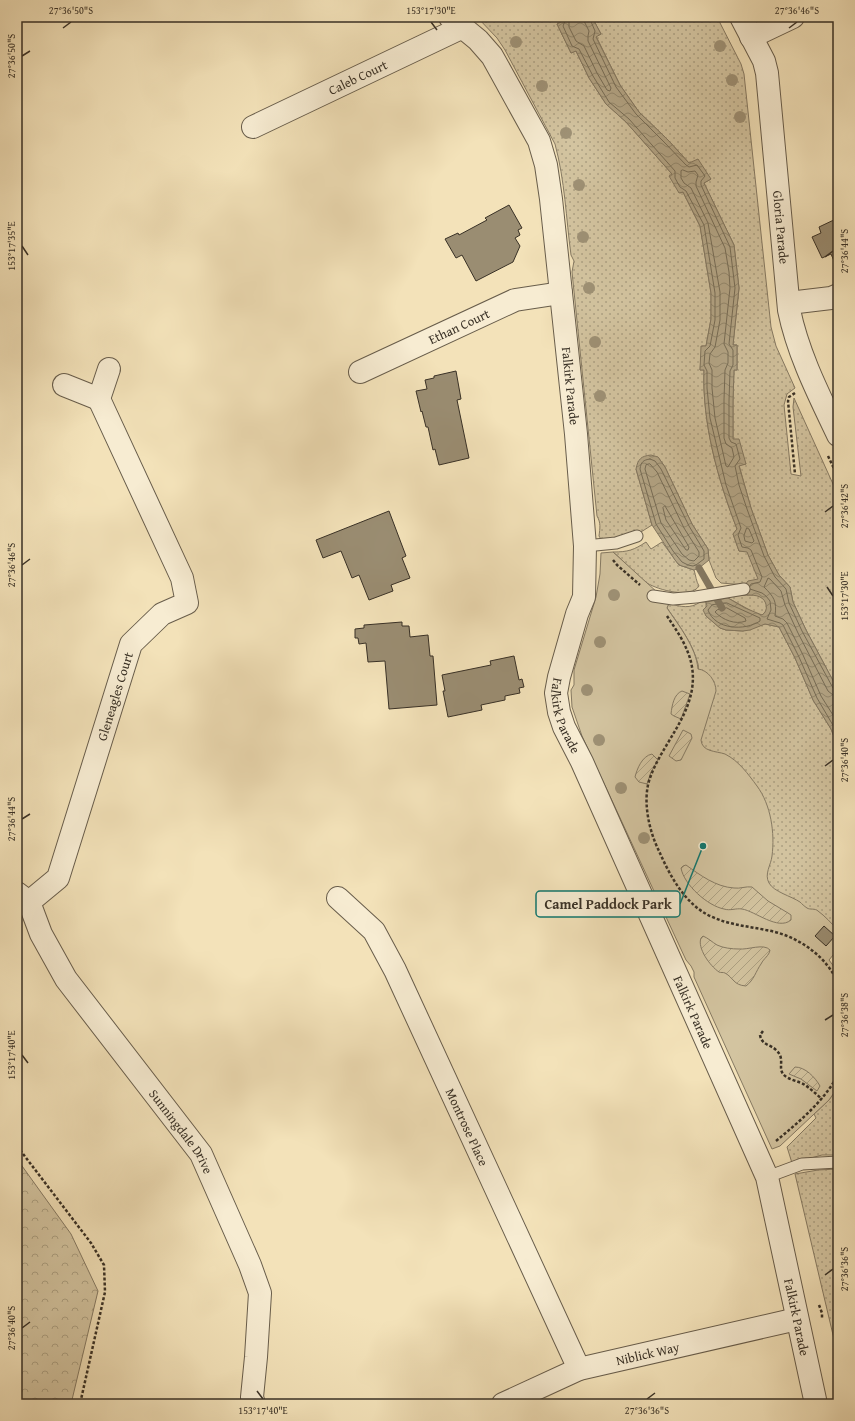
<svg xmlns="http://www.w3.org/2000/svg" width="855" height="1421" font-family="'Gentium Book Plus',serif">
	<defs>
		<pattern id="grass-dots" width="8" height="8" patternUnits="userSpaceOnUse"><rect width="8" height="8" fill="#d3c4a0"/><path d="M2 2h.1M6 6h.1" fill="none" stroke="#aca082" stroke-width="1.8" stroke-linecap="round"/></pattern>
		<pattern id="forest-crowns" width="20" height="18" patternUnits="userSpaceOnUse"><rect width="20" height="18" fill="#d3c4a0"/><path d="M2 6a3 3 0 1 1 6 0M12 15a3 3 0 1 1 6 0" fill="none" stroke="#aca082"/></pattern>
		<pattern id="garden-furrows" width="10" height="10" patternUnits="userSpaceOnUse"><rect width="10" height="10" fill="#d3c4a0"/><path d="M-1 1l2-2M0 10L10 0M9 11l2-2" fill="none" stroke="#aca082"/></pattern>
		<pattern id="water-waves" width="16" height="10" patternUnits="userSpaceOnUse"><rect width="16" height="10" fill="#b4a687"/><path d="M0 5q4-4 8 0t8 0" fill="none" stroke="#93886e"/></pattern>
	</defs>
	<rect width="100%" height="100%" fill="#f3e2b9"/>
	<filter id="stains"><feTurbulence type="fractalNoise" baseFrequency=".005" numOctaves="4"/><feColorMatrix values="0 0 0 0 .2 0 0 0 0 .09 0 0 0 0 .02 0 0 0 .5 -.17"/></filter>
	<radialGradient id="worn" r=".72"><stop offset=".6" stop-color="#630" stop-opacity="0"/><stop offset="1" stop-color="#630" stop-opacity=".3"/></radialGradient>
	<!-- grass -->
	<path fill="url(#grass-dots)" stroke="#867a63" d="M477 17H559L561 22 557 24 571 53 576 51 589 78 606 104 626 122 672 174 680 193 683 192 700 226 711 293V319L706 346H702L700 370H704C702 423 718 480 737 529L733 534 739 551H747L759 579 745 585 721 583 716 578 709 560 708 549 692 524 665 467 658 457 636 469 652 525 633 537 602 541 599 536C600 528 601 523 597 516L572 272 574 261 571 255C566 218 565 181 555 144L505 50 497 38Z
		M592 17H717L741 64 744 74 771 327 776 346 795 388 787 394 784 405 791 474 801 476 793 407 794 398 838 495V690L806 630 793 602 790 587 779 575 768 555 751 508 739 465 746 464 733 439V401L734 370H737V345H733L739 288 734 245 704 183 711 179 689 163 668 140 639 112 620 85 596 36 601 34Z
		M646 542 651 549 662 542 679 565 694 570C696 576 696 581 699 586 691 599 658 590 647 583 637 576 623 560 613 552 628 552 634 550 646 542Z
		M752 595C755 595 759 595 762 598 768 602 769 611 762 615L757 614 728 598 730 596Z
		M700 602H706V616L720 628 726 630 743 631 765 624 779 627 795 658 813 700 831 729 838 747V930L816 910 798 932 659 784 699 680C698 675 699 669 698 664 693 644 679 625 667 608L669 603C680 607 691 609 700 602Z
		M838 1087V1155H822L792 1163 787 1147 816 1118 814 1114 829 1100Z
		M838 1169V1356L795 1174 818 1170Z"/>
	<!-- forest -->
	<path fill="url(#forest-crowns)" stroke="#867a63" d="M17 1159 71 1234 98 1291 71 1404H17Z"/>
	<!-- park -->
	<path fill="#d3c4a0" stroke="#867a63" d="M613 552 669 603 667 608C679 626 696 647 698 669 708 670 716 681 716 691L701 740C702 752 716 751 725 754 739 761 748 774 757 786 771 805 775 833 772 856 771 865 764 874 769 883 774 892 791 896 800 902 802 904 804 906 807 908 810 910 815 908 818 911 825 916 831 923 838 930V949L829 960 838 972V1087L829 1100 780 1146 772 1149 694 977V972L691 966 686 960 582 736 572 707 571 690 574 685V670L596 597 600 574 601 553Z"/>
	<!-- garden -->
	<path fill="url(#garden-furrows)" stroke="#867a63" d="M682 691 690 694 681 719 674 716 671 714C672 705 674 694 682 691Z
		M683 730 691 734 692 738 681 760 676 761 669 756Z
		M652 754 658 760 651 772 647 784 639 782 635 777C637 769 642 756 652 754Z
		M686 865C700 875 716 887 734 888 740 889 746 886 752 887L768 901 788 913 791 915V920C778 931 755 911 742 909 736 908 730 911 724 909 708 906 684 885 681 868L683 866Z
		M703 936C708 938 712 942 717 945 723 948 732 949 739 949 748 950 764 943 770 950 769 956 764 958 761 964 756 971 754 980 746 986 733 985 734 978 725 973 723 972 721 973 719 972 710 966 697 948 701 938Z
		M795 1067C805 1067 815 1077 820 1086L817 1091 801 1079 789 1074Z"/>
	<!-- water -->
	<path fill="url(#water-waves)" stroke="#837760" d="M559 17H592L601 34 596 37 620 85 639 112 668 140 689 163 698 159 711 179 704 183 734 245 739 288 733 345H737V370H734L733 401V439H739L746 464 739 466 751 508 768 555 779 575 790 587 793 602 806 630 838 690V747L831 729 813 700 795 658 779 627 765 624 750 630 743 631 726 630 720 628 706 616 703 610 707 606 706 602 728 598 745 608 762 615C769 611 767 600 760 597 756 595 751 595 747 595L745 585 748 581 758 579 747 552 739 551 733 534 737 529C718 480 702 423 704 370H700L701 346H706L711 319V293L700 226 683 192 679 193 669 176 672 174 626 122 606 104 589 78 576 51 571 53 557 24 561 22Z
		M651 455 658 457 665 467 692 524 708 549 709 560 699 568 694 570 679 565 675 560 652 525 636 469C638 459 641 456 651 455Z"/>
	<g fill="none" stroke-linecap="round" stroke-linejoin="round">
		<!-- shore -->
		<path stroke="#766c56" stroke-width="1" d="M563 17 565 21 563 26 572 46 579 49 593 76 609 102 629 119 675 171V178L680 187 686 191 704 225 715 293V320L710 346 705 351 704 365 707 371V388L710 418 726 485 741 528 738 535 742 547 748 548 751 550 762 577 760 582 751 584 750 586
			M569 17V27L576 41 584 46 597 73 607 90 610 91 611 88 588 41V36L589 31 584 21V17
			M589 17 595 31 593 39 616 87 636 114 665 143 686 165 689 167 697 165 705 176 701 181V185L730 247 735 288 729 344 733 350V365L730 371 729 401V438L731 442 736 444 740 459 735 466 739 485 747 509 764 556 775 577 786 589 789 603 802 631 833 688 835 690 838 691
			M683 170 688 172 695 171 698 175 696 182V186L725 248 729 272 730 288 724 344 728 352V363L725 370 724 400V438L726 444 732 448 734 457 728 467 726 466 715 418 712 388V370L709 363 710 354 715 347 720 320V292L708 223 691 188 684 183 681 178V171Z
			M650 459 655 461 661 469 689 526 704 551V559L696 565 693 566 688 565 682 562 673 551 656 524 640 469C641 462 643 460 650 459Z
			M650 464 657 472 684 528 699 552V556L694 561 689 560 682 554 661 523 645 469 646 465Z
			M665 506 689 547 688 550H686L666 520 663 508Z
			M747 528 749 529 754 541 752 543 745 541 744 536Z
			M750 589 762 593 766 596 770 601 771 610 767 619 780 623 783 625 799 657 817 698 834 727 838 736
			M727 603 760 618V621C745 631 715 630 708 610L712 605Z
			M727 608 745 618 746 621C735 625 723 620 715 612L717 610Z
			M838 696 833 695 828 691 798 633 785 605 781 591 770 579 768 578 764 587C774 597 777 601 775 616L783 619 787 623 803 655 821 696 838 723"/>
		<!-- stream -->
		<path stroke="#837760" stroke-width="7" d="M699 568 722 608"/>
	</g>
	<!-- building -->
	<path fill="#9a8d72" stroke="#393126" d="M509 205 522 228 518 230 520 235 515 238 520 246 513 262 476 281 462 255 456 258 445 239 458 233 459 235 487 220 485 218Z
		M838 218V259L834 261 831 254 822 258 812 237 821 233 819 227Z
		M456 371 461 399 457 400 469 458 439 465 435 449 433 450 428 427H426L422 411 421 412 416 391 427 389 425 380 434 378V376Z
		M389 511 406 556 402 558 410 578 391 585 393 591 369 600 359 575 352 578 341 551 323 558 316 540Z
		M402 622V626H409L410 637 428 635 430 656H433L437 705 389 709 385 661 368 662 366 643 359 644 358 638H355V629L364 628V625Z
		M514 656 519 680 522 679 524 687 519 688 520 693 505 696V700L481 705 482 710 448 717 443 691H445L442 675 491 665 490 661Z
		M824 926 835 936 826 946 815 936Z"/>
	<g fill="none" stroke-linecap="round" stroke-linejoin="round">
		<defs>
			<path id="lane" d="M585 546 616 543 637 536
				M653 596 673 599 696 597 744 589
				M767 1177 802 1164 838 1162"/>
			<g id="street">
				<path id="s1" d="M450 17 478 40 492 56 502 74 539 141 546 165 551 199 576 434 585 546 584 597 577 614 559 677 556 693 559 712 564 727 582 762 767 1177 816 1404"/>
				<path id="s2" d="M741 17 764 61 767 73 789 310C798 354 819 395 838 435"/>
				<path d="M751 37 793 17"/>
				<path id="s3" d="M253 127 463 27"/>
				<path d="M789 303 831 298 838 295"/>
				<path id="s4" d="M360 372 515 300 561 293"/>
				<path d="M64 385 99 399 109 369"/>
				<path id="s5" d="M17 893 29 902 41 934 66 979 201 1154 250 1265 260 1293 256 1357 252 1397 254 1404"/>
				<path id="s6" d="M338 898 374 931 395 970 579 1369"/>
				<path id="s7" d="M29 902 58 878 131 644 162 614 187 603 182 578 99 399"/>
				<path id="s8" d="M503 1404 579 1369 797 1319"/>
			</g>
		</defs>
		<!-- lane casing -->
		<use href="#lane" stroke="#685d4b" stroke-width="13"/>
		<!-- street casing -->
		<use href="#street" stroke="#685d4b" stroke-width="24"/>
		<!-- path -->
		<path stroke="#393126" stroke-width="2.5" stroke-dasharray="3 2" stroke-linecap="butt" d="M795 393 789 397 788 401 795 474
			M828 456 838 477
			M613 560 617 565 640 585
			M667 616C677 631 689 648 692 667 699 710 663 741 650 778 642 800 649 831 659 851 670 876 685 904 710 916 729 925 747 926 766 930 796 935 826 955 838 983
			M763 1031 760 1035C762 1046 771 1044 777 1051 785 1059 778 1067 783 1074 788 1080 799 1081 805 1085 811 1089 816 1094 822 1099
			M776 1141C800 1121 823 1102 838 1075
			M17 1146 91 1243 104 1265 105 1292 80 1404
			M819 1305 822 1313V1319"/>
		<!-- lane -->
		<use href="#lane" stroke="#f7ecd2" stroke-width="11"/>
		<!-- street -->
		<use href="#street" stroke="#f7ecd2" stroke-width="22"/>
	</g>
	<!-- trees -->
	<g fill="#9e9175">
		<circle cx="516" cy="42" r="6"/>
		<circle cx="720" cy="46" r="6"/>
		<circle cx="732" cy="80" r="6"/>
		<circle cx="542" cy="86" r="6"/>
		<circle cx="740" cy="117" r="6"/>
		<circle cx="566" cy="133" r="6"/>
		<circle cx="579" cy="185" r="6"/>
		<circle cx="583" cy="237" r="6"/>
		<circle cx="589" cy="288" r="6"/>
		<circle cx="595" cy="342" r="6"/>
		<circle cx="600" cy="396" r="6"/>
		<circle cx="614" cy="595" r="6"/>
		<circle cx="600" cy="642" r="6"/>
		<circle cx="587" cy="690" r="6"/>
		<circle cx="599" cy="740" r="6"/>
		<circle cx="621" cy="788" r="6"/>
		<circle cx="644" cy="838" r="6"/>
	</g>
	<!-- ticks -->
	<path fill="none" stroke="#393126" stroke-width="1.5" d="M431 22 437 30M63 28 71 22M789 28 797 22M22 56 30 51M22 246 28 255M825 257 833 251M825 512 833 506M22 565 30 559M827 587 833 596M825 766 833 760M22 819 30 814M825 1020 833 1015M22 1055 28 1063M825 1275 833 1269M22 1328 30 1322M257 1391 263 1399M647 1399 655 1393"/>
	<g text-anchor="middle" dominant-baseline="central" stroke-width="3.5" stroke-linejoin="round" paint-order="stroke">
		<!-- street labels -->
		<g font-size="13" fill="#393126" stroke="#f7ecd2">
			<text stroke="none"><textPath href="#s3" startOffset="116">Caleb Court</textPath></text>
			<text stroke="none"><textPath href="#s2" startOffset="217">Gloria Parade</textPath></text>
			<text stroke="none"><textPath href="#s4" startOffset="109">Ethan Court</textPath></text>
			<text stroke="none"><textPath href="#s1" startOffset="402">Falkirk Parade</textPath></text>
			<text stroke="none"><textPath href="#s7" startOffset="228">Gleneagles Court</textPath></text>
			<text stroke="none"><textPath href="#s1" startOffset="738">Falkirk Parade</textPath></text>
			<text stroke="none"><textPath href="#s1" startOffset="1062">Falkirk Parade</textPath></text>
			<text stroke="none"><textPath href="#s6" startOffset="266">Montrose Place</textPath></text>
			<text stroke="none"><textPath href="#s5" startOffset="292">Sunningdale Drive</textPath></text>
			<text stroke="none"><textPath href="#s1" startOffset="1386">Falkirk Parade</textPath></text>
			<text stroke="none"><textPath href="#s8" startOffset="154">Niblick Way</textPath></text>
		</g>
	</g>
	<!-- callouts -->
	<path fill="none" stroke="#0f766e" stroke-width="1.5" d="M703 846L680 904"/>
	<circle fill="#0f766e" stroke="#f7ecd2" stroke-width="1.5" cx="703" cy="846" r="4"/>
	<rect fill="#f7ecd2" stroke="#0f766e" stroke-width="1.5" x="536" y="891" width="144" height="26" rx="4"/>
	<g font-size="14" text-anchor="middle" font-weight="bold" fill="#393126">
		<text x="608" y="909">Camel Paddock Park</text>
	</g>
	<!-- margin -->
	<rect width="855" height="1421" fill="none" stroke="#f3e2b9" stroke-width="44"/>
	<rect x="22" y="22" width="811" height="1377" fill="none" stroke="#393126" stroke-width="1.5"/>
	<g font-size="10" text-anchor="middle" fill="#393126">
		<text x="71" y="14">27°36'50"S</text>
		<text x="431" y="14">153°17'30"E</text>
		<text x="797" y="14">27°36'46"S</text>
		<text transform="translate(11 56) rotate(-90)" y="4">27°36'50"S</text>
		<text transform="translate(11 246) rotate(-90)" y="4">153°17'35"E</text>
		<text transform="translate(844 251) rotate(-90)" y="4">27°36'44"S</text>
		<text transform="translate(844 506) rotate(-90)" y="4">27°36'42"S</text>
		<text transform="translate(11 565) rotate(-90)" y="4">27°36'46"S</text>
		<text transform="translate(844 596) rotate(-90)" y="4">153°17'30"E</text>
		<text transform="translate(844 760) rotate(-90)" y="4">27°36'40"S</text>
		<text transform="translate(11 819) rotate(-90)" y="4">27°36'44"S</text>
		<text transform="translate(844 1015) rotate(-90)" y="4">27°36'38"S</text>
		<text transform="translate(11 1055) rotate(-90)" y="4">153°17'40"E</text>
		<text transform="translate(844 1269) rotate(-90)" y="4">27°36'36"S</text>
		<text transform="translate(11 1328) rotate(-90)" y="4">27°36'40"S</text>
		<text x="263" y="1414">153°17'40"E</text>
		<text x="647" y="1414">27°36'36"S</text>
	</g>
	<rect width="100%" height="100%" filter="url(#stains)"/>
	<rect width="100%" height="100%" fill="url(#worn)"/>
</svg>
